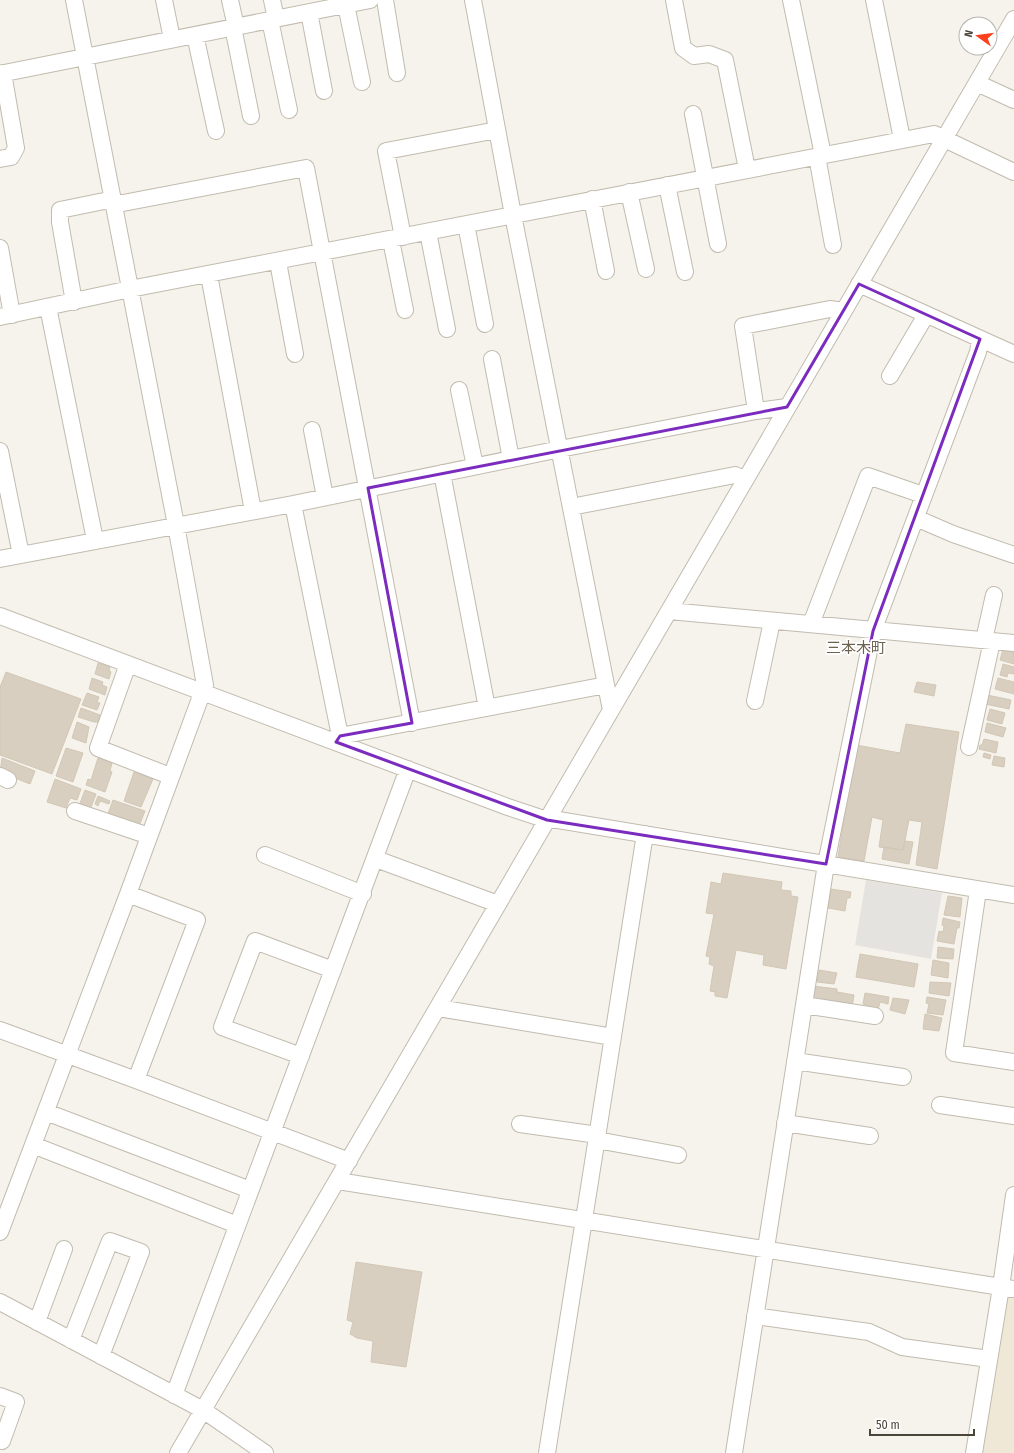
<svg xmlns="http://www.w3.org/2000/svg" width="1014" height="1453" font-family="'Fira Sans Condensed','Noto Sans JP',sans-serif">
	<rect width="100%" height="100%" fill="#f6f3ec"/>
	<!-- education -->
	<path fill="#efe8d6" d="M1014 1292V1453H980L1004 1294Z"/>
	<!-- parking -->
	<path fill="#e5e3e0" d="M866 880 942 893 931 959 855 945Z"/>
	<!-- building -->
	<path fill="#d8cfc1" stroke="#d3c7b4" d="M1004 646 1014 648V664L1000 660Z
		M98 663 110 667 109 670 111 672 109 679 95 674Z
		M1003 664 1014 667V674L1008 673 1007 677 1000 675Z
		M6 672 81 699 52 774 0 755V687Z
		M92 678 103 682 102 685 107 687 105 695 89 689Z
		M998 678 1014 682V694L995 689Z
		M917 682 936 685 934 696 914 692Z
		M87 693 99 697 97 702 100 703 97 710 82 705Z
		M987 695 1011 700 1009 709 985 704Z
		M81 708 100 715 98 722H94L78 717Z
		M990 709 1005 713 1002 724 987 720Z
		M77 722 89 727 86 743 72 738Z
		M987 723 1006 728 1003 737 985 732Z
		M906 724 959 732 937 869 916 865 922 822 909 820 903 850 879 847 883 820 872 817 864 861 838 857 856 745 900 753Z
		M984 739 998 742 996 753 979 749 980 745H982Z
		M66 748 83 753 73 782 56 776Z
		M984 753 991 755 990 759 983 757Z
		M994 756 1005 758 1004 767 992 765Z
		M2 758 35 771 30 784 0 772Z
		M98 758 112 763 110 771 112 772 105 792 86 785 88 779 91 780Z
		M134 772 153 779 141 807 124 801Z
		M55 779 81 789 77 800 70 798 66 808 47 802Z
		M85 790 96 794 90 810 79 806Z
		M98 796 110 801 109 804 100 801 98 806 95 804Z
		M113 800 145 811 139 826 108 814Z
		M905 841 913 842 909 864 882 859 884 847 903 850Z
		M723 873 782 882 781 890 791 891V896L798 897 786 969 763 965 764 955 736 950 727 998 715 996V992L710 991 714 966 709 964 710 957 706 956 714 914 706 913 711 882 721 884Z
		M831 889 851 892 850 898H847L845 911 828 908Z
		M948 896 962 898 960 917 944 915Z
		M943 918 960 922 959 928H957L954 944 937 941 939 931 943 932 944 926 942 925Z
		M938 947 954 949 953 959 937 958Z
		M860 954 918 964 914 987 856 977Z
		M933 960 949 963 948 978 931 975Z
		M819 970 837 973 834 984 817 982Z
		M930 982 951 983 949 996 929 993Z
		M813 986 837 989V992L854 995 852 1007 816 1001 812 995Z
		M865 993 889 997 888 1004 880 1002 878 1010 867 1008 868 1005 863 1004Z
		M927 997 946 1000 943 1015 927 1013 929 1004 926 1003Z
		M893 998 909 1000 905 1014 890 1010Z
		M925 1014 942 1018 939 1031 923 1029Z
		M356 1262 422 1272 406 1367 371 1362 373 1341 357 1338 350 1334 353 1322 347 1320Z"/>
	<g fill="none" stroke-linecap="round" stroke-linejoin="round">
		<defs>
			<path id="minor" d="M164 0 172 39
				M230 0 236 27
				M272 0 276 19
				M385 0 397 73
				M473 0 513 215 611 710
				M674 0 683 48 694 56 709 54 725 60 747 169
				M791 0 823 155
				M874 0 902 139
				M346 5 362 82
				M309 12 324 91
				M270 20 289 110
				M233 27 251 116
				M195 35 216 131
				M0 74 370 0
				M977 83 1014 100
				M693 114 718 244
				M817 156 833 245
				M0 159 11 157 16 148 3 73
				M667 185 685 272
				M629 192 646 269
				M592 199 606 271
				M466 224 485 324
				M428 232 447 329
				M403 237 386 151 497 130
				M391 240 405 310
				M0 248 12 315
				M278 262 295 354
				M209 275 253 511
				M859 284 1014 354
				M74 302 60 222V210L104 201 123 203 306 168C341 353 377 538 412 723
				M48 307 95 540
				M0 317 130 289 934 134 1014 172
				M492 359 511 459
				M890 376 926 315
				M459 390 475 466
				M756 411 743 326 830 309 843 311
				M312 430 325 497
				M0 451 21 555
				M442 473 487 708
				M293 504 340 736
				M571 507 735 475 745 480
				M916 518 953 534 1014 555
				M0 559 293 504 560 449 756 411 787 407
				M669 611 1014 643
				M0 616 508 807 547 820H558L1014 895
				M811 624 868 476 923 495
				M984 640 994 595
				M128 664 98 748 170 776
				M755 701 772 621
				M336 742 340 736 606 685
				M969 747 992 641
				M0 776 8 780
				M75 811 149 836
				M265 855 363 894
				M376 859 498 904
				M978 890 954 1053 1014 1062
				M128 894 197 920 136 1080
				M804 1005 875 1016
				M438 1008 613 1037
				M0 1030 136 1080 349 1161
				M301 1056 222 1027 255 941 333 970
				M795 1061 903 1077
				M940 1105 1014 1116
				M46 1112 250 1190
				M785 1123 870 1136
				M520 1124 598 1135
				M597 1140 678 1155
				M33 1145 237 1225
				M338 1181 1001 1287 1014 1195
				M0 1232 128 894 205 685 176 525 74 0
				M0 1302 203 1410 265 1453
				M755 1316 869 1332 902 1347 989 1359
				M37 1322 64 1249
				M71 1340 110 1241 141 1252 101 1356
				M174 1395 408 769
				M0 1396 16 1402 2 1441 0 1440
				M178 1453 1014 19
				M547 1453 645 834
				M734 1453 826 864 873 631 978 352 980 339
				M974 1453 1001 1287 1014 1289"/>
		</defs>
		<!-- minor casing -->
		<use href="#minor" stroke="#c2bbae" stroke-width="18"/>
		<!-- minor -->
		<use href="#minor" stroke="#fff" stroke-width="16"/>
	</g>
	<!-- marked area -->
	<path fill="none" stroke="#7b2cbf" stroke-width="3" stroke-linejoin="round" d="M859 284 980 339 873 631 826 864 547 820 336 742 340 736 412 723 368 488 787 407Z"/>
	<g text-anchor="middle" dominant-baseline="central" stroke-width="3.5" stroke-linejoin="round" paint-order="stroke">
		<!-- quarter labels -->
		<g font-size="15" fill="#6e6250" stroke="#fff">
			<text x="856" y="648">三本木町</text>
		</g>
	</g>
	<!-- north arrow -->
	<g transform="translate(978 36) rotate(284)"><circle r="19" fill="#ffffff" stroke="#b7b4b0"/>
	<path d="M0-3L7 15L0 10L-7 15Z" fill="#fc3f1d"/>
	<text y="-6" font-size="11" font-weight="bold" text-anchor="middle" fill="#4b4439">N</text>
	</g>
	<!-- scale -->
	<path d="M870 1429v6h104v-6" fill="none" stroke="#4b4439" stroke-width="2"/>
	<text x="876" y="1429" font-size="12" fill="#4b4439" stroke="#ffffff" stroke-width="3" paint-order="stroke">50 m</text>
</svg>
